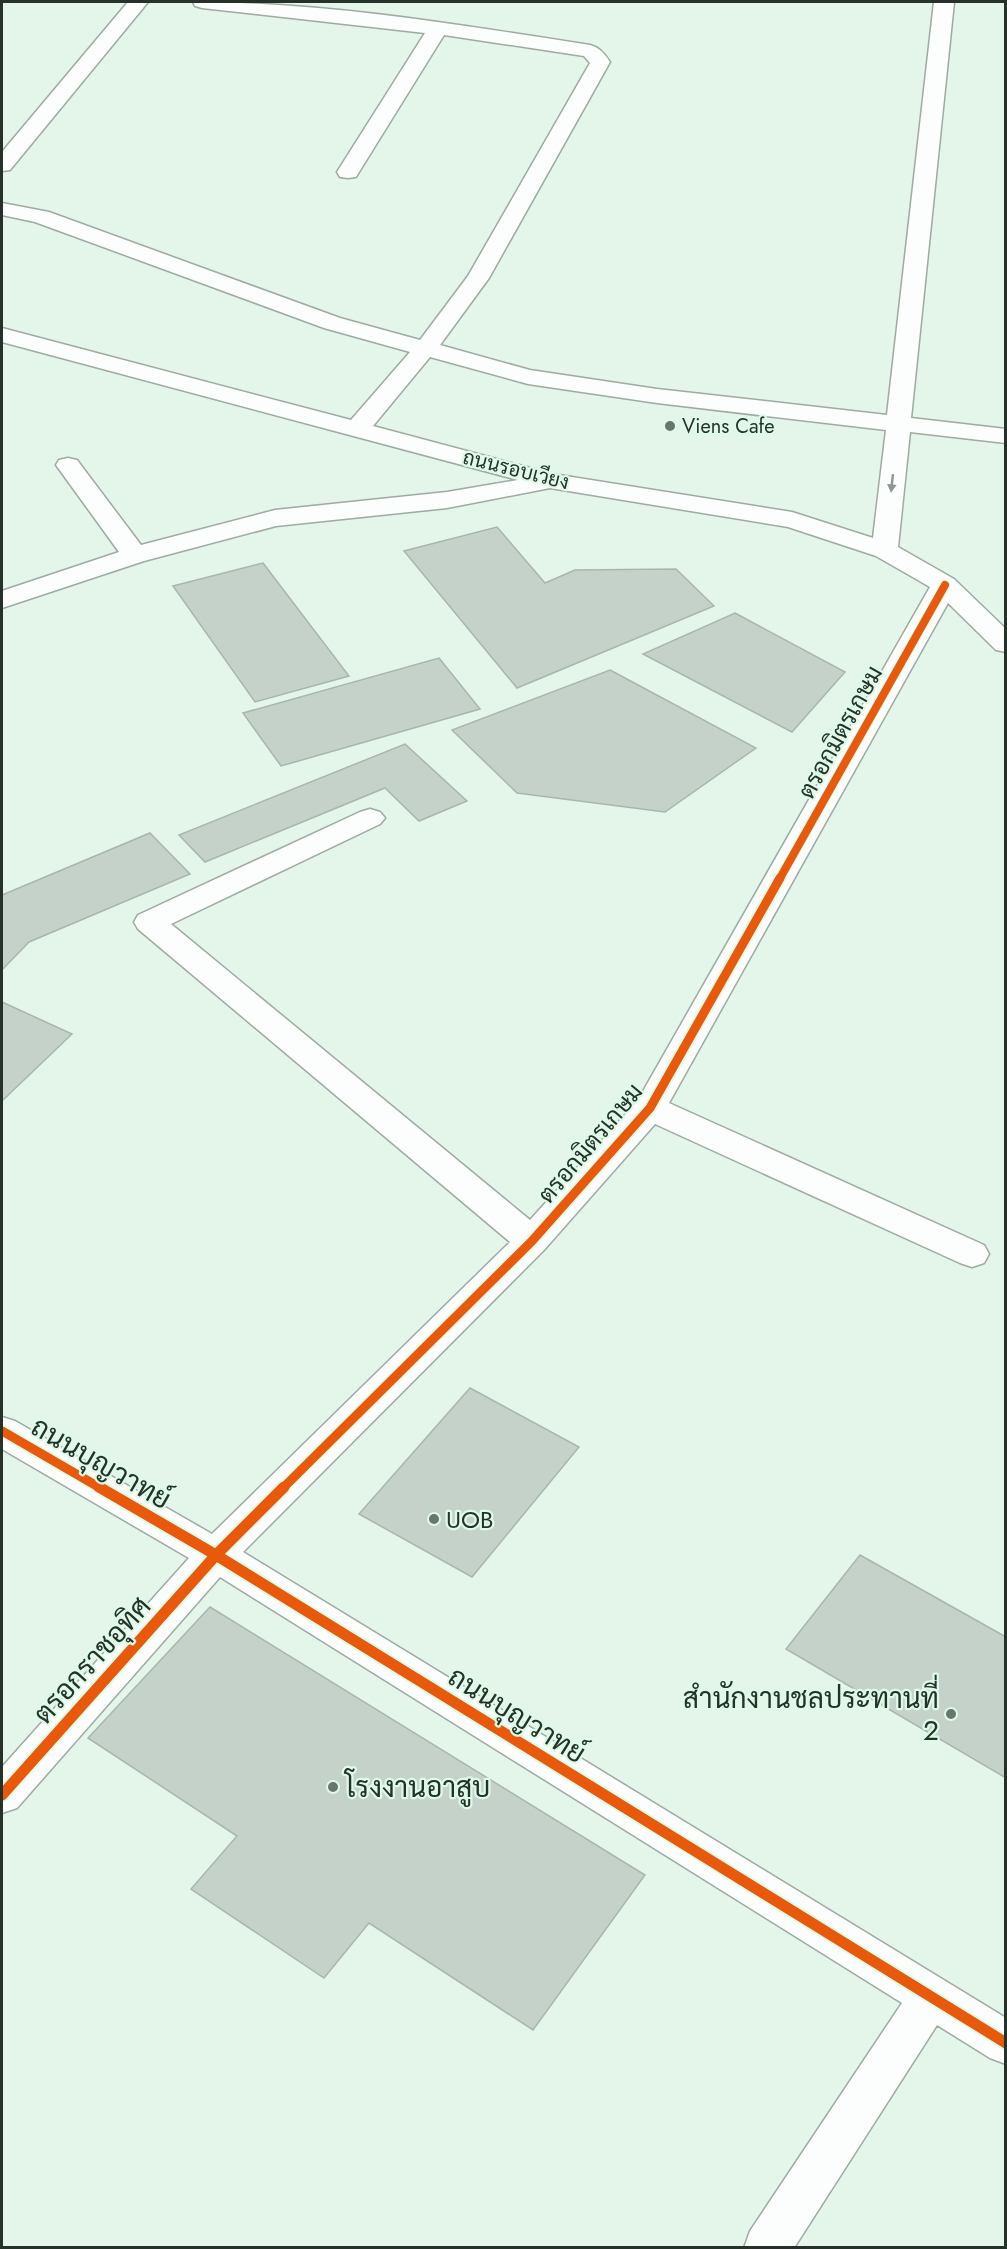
<svg xmlns="http://www.w3.org/2000/svg" width="1007" height="2249" font-family="Jost,Sarabun,sans-serif">
	<rect width="100%" height="100%" fill="#e4f5ea"/>
	<!-- building -->
	<path fill="#c5d2c9" stroke="#a9b6ae" stroke-width="1.5" d="M497 527 545 583 575 570 676 569 714 606 517 688 404 551Z
		M263 563 349 676 255 702 173 586Z
		M735 613 845 672 792 732 643 654Z
		M439 658 480 709 281 766 243 713Z
		M610 670 756 748 665 812 517 793 452 730Z
		M405 744 467 801 419 821 385 788 205 862 179 835Z
		M150 833 190 874 29 942 2 970V895Z
		M2 1002 72 1034 2 1101Z
		M470 1388 579 1447 472 1577 359 1514Z
		M860 1555 1006 1637V1778L786 1649Z
		M210 1607 645 1875 533 2030 369 1923 324 1978 191 1889 237 1836 88 1738Z"/>
	<g fill="none" stroke-linecap="round" stroke-linejoin="round">
		<defs>
			<path id="minor" d="M128 2H148L10 170 2 171V152Z
				M193 2C325 2 460 25 590 45 599 47 605 54 610 62L489 278 440 345 530 370 657 389 887 415 934 2H954L911 418 1006 429V443L910 432 898 547 954 579 1006 629V652L996 650 948 603 669 1103 984 1245 989 1254 984 1263 972 1267 960 1263 655 1124 544 1250 243 1552 1006 2018V2064L990 2058 937 2025 794 2248H744L750 2231 902 2003 220 1577 17 1808 2 1813V1767L189 1558 2 1449V1417L15 1421 212 1534 510 1242 138 929 134 922 138 915 360 812 370 809 380 812 385 818 380 824 171 924 530 1220 638 1100 930 587 876 556 788 527 550 488 447 508 276 526 144 561 2 608V591L119 552 56 465 59 460 68 458 77 460 141 545 275 510 447 492 518 480 2 342V328L351 420 410 352 324 328 35 222 2 215V203L49 212 340 318 420 340 468 276 590 63 584 56 444 35 359 172 356 177 348 178 340 177 337 172 425 33 202 8 195 6ZM430 357 528 384 657 403 886 430 873 538 792 512 553 474 373 426Z"/>
		</defs>
		<!-- minor casing -->
		<use href="#minor" stroke="#9eaaa2" stroke-width="3"/>
		<!-- minor -->
		<use href="#minor" fill="#fbfefc" fill-rule="evenodd"/>
		<defs>
			<path id="cycleway-far2" d="M779 880 945 585"/>
			<path id="cycleway-far1" d="M2 1431 102 1489
				M282 1489 532 1241 650 1108 780 878"/>
			<path id="cycleway" d="M99 1487 216 1555 1006 2043
				M2 1795 216 1555 284 1487"/>
		</defs>
		<!-- cycleway-far2 casing -->
		<use href="#cycleway-far2" stroke="#defbe7" stroke-width="10"/>
		<!-- cycleway-far1 casing -->
		<use href="#cycleway-far1" stroke="#defbe7" stroke-width="13"/>
		<!-- cycleway casing -->
		<use href="#cycleway" stroke="#defbe7" stroke-width="15"/>
		<!-- cycleway-far2 -->
		<use href="#cycleway-far2" stroke="#e8590c" stroke-width="8"/>
		<!-- cycleway-far1 -->
		<use href="#cycleway-far1" stroke="#e8590c" stroke-width="9"/>
		<!-- cycleway -->
		<use href="#cycleway" stroke="#e8590c" stroke-width="11"/>
	</g>
	<!-- one-way arrows -->
	<defs><path id="oneway-solid" d="M-6-.8H1V-3.2L6.5 0L1 3.2V.8H-6Z" transform="scale(1.5)"/></defs>
	<use fill="#909892" href="#oneway-solid" transform="translate(892 483) rotate(96)"/>
	<!-- markers -->
	<g fill="#68766d" stroke="#defbe7" stroke-width="2">
		<circle cx="670" cy="426" r="6"/>
		<circle cx="434" cy="1519" r="6"/>
		<circle cx="951" cy="1714" r="6"/>
		<circle cx="333" cy="1787" r="6"/>
	</g>
	<g text-anchor="middle" dominant-baseline="central" stroke-width="4.5" stroke-linejoin="round" paint-order="stroke">
		<!-- far-poi labels -->
		<g font-size="20" fill="#263129" stroke="#defbe7" text-anchor="start">
			<text x="682" y="426">Viens Cafe</text>
		</g>
		<!-- far-street labels -->
		<g font-size="20" fill="#263129" stroke="#defbe7">
			<text transform="translate(516 470) rotate(14)">ถนนรอบเวียง</text>
		</g>
		<!-- street labels -->
		<g font-size="24" fill="#263129" stroke="#defbe7">
			<text transform="translate(840 732) rotate(-61)">ตรอกมิตรเกษม</text>
			<text transform="translate(590 1143) rotate(-50)">ตรอกมิตรเกษม</text>
		</g>
		<!-- poi labels -->
		<g font-size="24" fill="#263129" stroke="#defbe7" text-anchor="start">
			<text x="446" y="1519">UOB</text>
		</g>
		<!-- near-street labels -->
		<g font-size="28" fill="#263129" stroke="#defbe7">
			<text transform="translate(101 1463) rotate(30)">ถนนบุญวาทย์</text>
			<text transform="translate(92 1660) rotate(-48)">ตรอกราชอุทิศ</text>
			<text transform="translate(517 1715) rotate(32)">ถนนบุญวาทย์</text>
		</g>
		<!-- near-poi labels -->
		<g font-size="28" fill="#263129" stroke="#defbe7" text-anchor="end">
			<text x="939" y="1698">สำนักงานชลประทานที่<tspan x="939" dy="32">2</tspan></text>
			<text x="345" y="1787" text-anchor="start">โรงงานอาสูบ</text>
		</g>
	</g>
	<!-- border -->
	<rect width="1007" height="2249" fill="none" stroke="#263129" stroke-width="6"/>
</svg>
